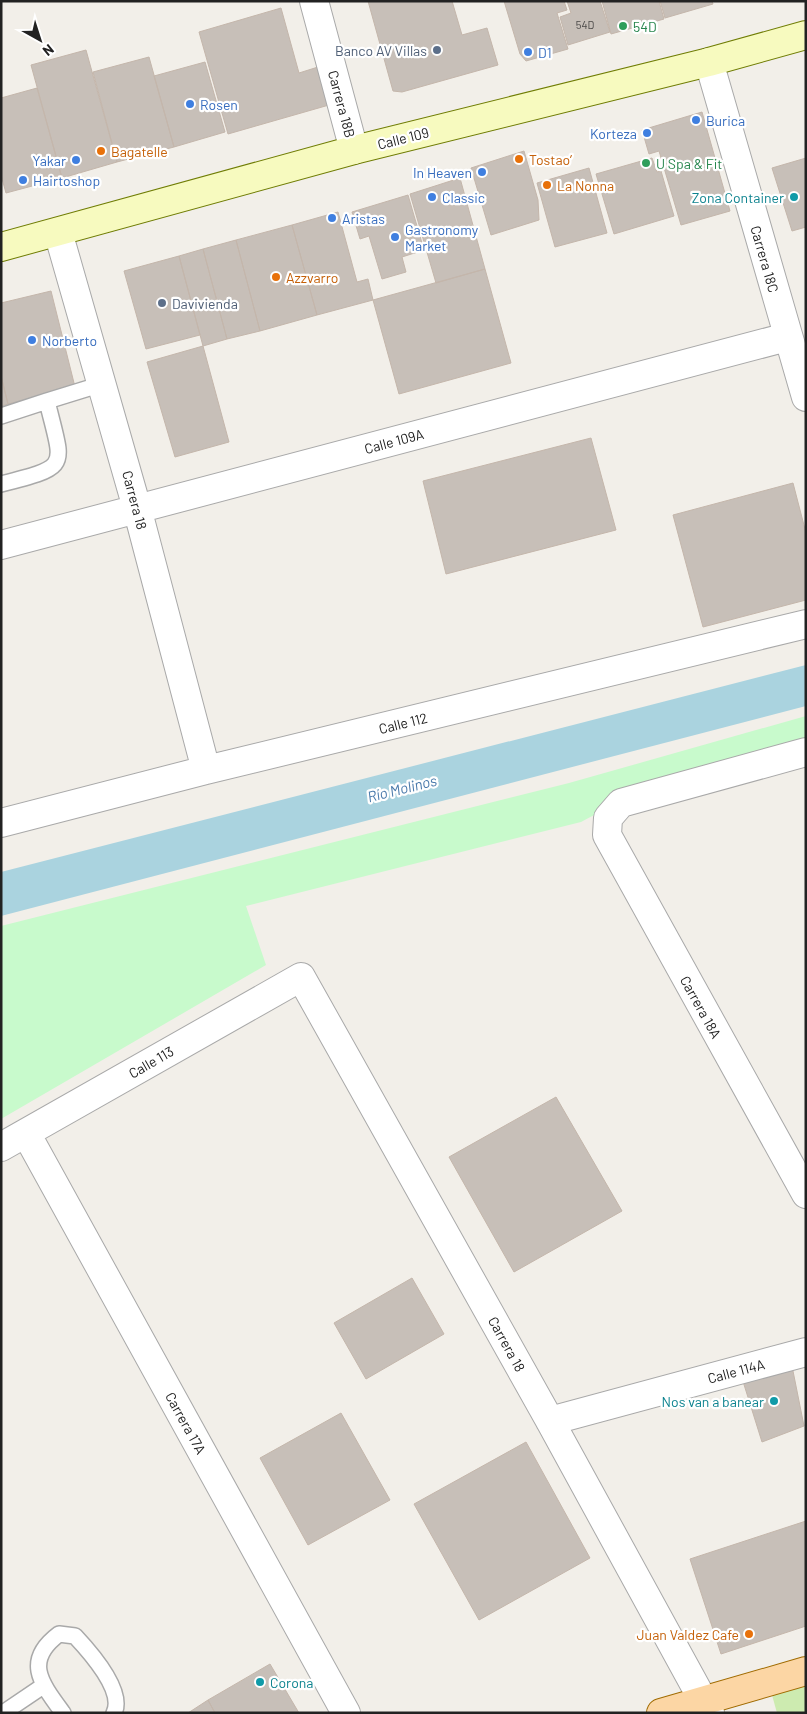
<svg xmlns="http://www.w3.org/2000/svg" width="807" height="1714" font-family="Barlow,sans-serif">
	<rect width="100%" height="100%" fill="#f2efe9"/>
	<!-- grass -->
	<path fill="#cdebb0" d="M806 1685V1713H777L772 1695Z"/>
	<!-- park -->
	<path fill="#c8facc" d="M806 716V745L626 798 581 822 246 906 266 965 1 1119V926L569 783Z"/>
	<!-- water -->
	<path fill="#aad3df" d="M806 665V706L1 916V872Z"/>
	<!-- building -->
	<path fill="#c7bfb8" stroke="#c4b6ab" d="M368 1H452L462 35 487 28 498 65 402 92 393 91Z
		M504 1H564L567 10 557 13 568 49 526 61 520 54Z
		M567 1H600L610 32 568 45 560 17 571 13Z
		M602 1H659L664 19 611 34Z
		M660 1H712L713 4 665 18Z
		M281 8 299 73 318 67 329 105 228 134 199 32Z
		M86 50 117 162 62 178 31 65Z
		M149 57 174 147 117 162 93 72Z
		M205 62 225 132 174 147 154 76Z
		M37 88 62 178 6 193 1 175V98Z
		M702 112 730 211 681 225 659 151 649 154 642 130Z
		M524 151 538 200 539 220 491 235 471 168Z
		M652 158 657 172 661 171 674 216 614 234 596 174Z
		M806 158V227L792 231 772 168Z
		M589 168 607 233 555 247 537 183Z
		M460 178 485 269 436 283 410 194Z
		M408 195 424 250 402 257 406 272 382 279 369 236 360 239 352 212Z
		M338 212 357 282 368 279 373 300 317 315 292 225Z
		M292 225 317 315 260 331 236 240Z
		M236 240 260 331 227 339 203 249Z
		M203 249 227 339 203 346 179 256Z
		M179 256 200 335 146 349 124 271Z
		M485 269 511 363 399 394 373 300Z
		M51 291 75 387 8 404 1 376V303Z
		M203 346 229 442 175 457 147 362Z
		M1 376 8 404 1 406Z
		M591 438 616 530 446 574 423 481Z
		M793 483 806 533V600L703 627 673 515Z
		M556 1097 622 1211 514 1272 449 1157Z
		M412 1278 444 1334 366 1379 334 1323Z
		M792 1366 804 1426 762 1442 741 1375Z
		M341 1413 390 1500 308 1545 260 1458Z
		M526 1442 590 1558 479 1620 414 1504Z
		M806 1521V1626L721 1654 690 1559Z
		M270 1664 299 1713H215L208 1700Z
		M208 1700 215 1713H188Z"/>
	<g fill="none" stroke-linecap="round" stroke-linejoin="round">
		<defs>
			<path id="lane" d="M1 416 47 401
				M1 484C72 466 63 468 47 401L102 384
				M3 1713 43 1686
				M63 1713C41 1683 23 1661 59 1634L75 1636C90 1652 125 1691 114 1713"/>
			<path id="street" d="M314 1 354 150
				M709 62 806 397
				M58 232 137 508 206 770
				M1 545 787 337
				M806 752 621 803 608 818 607 835 806 1194
				M1 823 206 770 806 624
				M26 1133 346 1713
				M1 1147 301 977 550 1421 710 1713
				M550 1421 806 1352"/>
			<path id="secondary" d="M1 247 354 150 709 62 806 35"/>
			<path id="primary" d="M661 1713 806 1671"/>
		</defs>
		<!-- lane casing -->
		<use href="#lane" stroke="#a9a9a9" stroke-width="18"/>
		<!-- street casing -->
		<use href="#street" stroke="#a9a9a9" stroke-width="30"/>
		<!-- secondary casing -->
		<use href="#secondary" stroke="#707d05" stroke-width="30"/>
		<!-- primary casing -->
		<use href="#primary" stroke="#a06b00" stroke-width="30"/>
		<!-- lane -->
		<use href="#lane" stroke="#fff" stroke-width="15"/>
		<!-- street -->
		<use href="#street" stroke="#fff" stroke-width="28"/>
		<!-- secondary -->
		<use href="#secondary" stroke="#f7fabf" stroke-width="28"/>
		<!-- primary -->
		<use href="#primary" stroke="#fcd6a4" stroke-width="28"/>
	</g>
	<!-- markers -->
	<g fill="#2e9e5b" stroke="#fff" stroke-width="2">
		<circle cx="623" cy="26" r="5"/>
		<circle cx="646" cy="163" r="5"/>
	</g>
	<g fill="#5c6f8a" stroke="#fff" stroke-width="2">
		<circle cx="437" cy="50" r="5"/>
		<circle cx="162" cy="303" r="5"/>
	</g>
	<g fill="#3f7fe0" stroke="#fff" stroke-width="2">
		<circle cx="528" cy="52" r="5"/>
		<circle cx="190" cy="104" r="5"/>
		<circle cx="696" cy="120" r="5"/>
		<circle cx="647" cy="133" r="5"/>
		<circle cx="76" cy="160" r="5"/>
		<circle cx="482" cy="172" r="5"/>
		<circle cx="23" cy="180" r="5"/>
		<circle cx="432" cy="197" r="5"/>
		<circle cx="332" cy="218" r="5"/>
		<circle cx="395" cy="237" r="5"/>
		<circle cx="32" cy="340" r="5"/>
	</g>
	<g fill="#e8710a" stroke="#fff" stroke-width="2">
		<circle cx="101" cy="151" r="5"/>
		<circle cx="519" cy="159" r="5"/>
		<circle cx="547" cy="185" r="5"/>
		<circle cx="276" cy="277" r="5"/>
		<circle cx="749" cy="1634" r="5"/>
	</g>
	<g fill="#0f9aa8" stroke="#fff" stroke-width="2">
		<circle cx="794" cy="197" r="5"/>
		<circle cx="774" cy="1401" r="5"/>
		<circle cx="260" cy="1682" r="5"/>
	</g>
	<g text-anchor="middle" dominant-baseline="central" stroke-width="4.5" stroke-linejoin="round" paint-order="stroke">
		<!-- number labels -->
		<g font-size="11" fill="#4b4948">
			<text x="585" y="24">54D</text>
		</g>
		<!-- leisure labels -->
		<g font-size="14" fill="#27864d" stroke="#fff" text-anchor="start">
			<text x="633" y="26">54D</text>
			<text x="656" y="163">U Spa &amp; Fit</text>
		</g>
		<!-- service labels -->
		<g font-size="14" fill="#4e5e75" stroke="#fff" text-anchor="end">
			<text x="427" y="50">Banco AV Villas</text>
			<text x="172" y="303" text-anchor="start">Davivienda</text>
		</g>
		<!-- shop labels -->
		<g font-size="14" fill="#366cbe" stroke="#fff" text-anchor="start">
			<text x="538" y="52">D1</text>
			<text x="200" y="104">Rosen</text>
			<text x="706" y="120">Burica</text>
			<text x="637" y="133" text-anchor="end">Korteza</text>
			<text x="66" y="160" text-anchor="end">Yakar</text>
			<text x="472" y="172" text-anchor="end">In Heaven</text>
			<text x="33" y="180">Hairtoshop</text>
			<text x="442" y="197">Classic</text>
			<text x="342" y="218">Aristas</text>
			<text x="405" y="229">Gastronomy<tspan x="405" dy="16">Market</tspan></text>
			<text x="42" y="340">Norberto</text>
		</g>
		<!-- street labels -->
		<g font-size="14" fill="#222" stroke="#fff">
			<text transform="translate(342 104) rotate(75)">Carrera 18B</text>
			<text transform="translate(403 138) rotate(-14)">Calle 109</text>
			<text transform="translate(765 259) rotate(74)">Carrera 18C</text>
			<text transform="translate(394 441) rotate(-15)">Calle 109A</text>
			<text transform="translate(135 500) rotate(75)">Carrera 18</text>
			<text transform="translate(403 723) rotate(-14)">Calle 112</text>
			<text transform="translate(701 1007) rotate(61)">Carrera 18A</text>
			<text transform="translate(151 1062) rotate(-30)">Calle 113</text>
			<text transform="translate(507 1344) rotate(61)">Carrera 18</text>
			<text transform="translate(736 1371) rotate(-15)">Calle 114A</text>
			<text transform="translate(186 1423) rotate(61)">Carrera 17A</text>
		</g>
		<!-- food labels -->
		<g font-size="14" fill="#c56008" stroke="#fff" text-anchor="start">
			<text x="111" y="151">Bagatelle</text>
			<text x="529" y="159">Tostao’</text>
			<text x="557" y="185">La Nonna</text>
			<text x="286" y="277">Azzvarro</text>
			<text x="739" y="1634" text-anchor="end">Juan Valdez Cafe</text>
		</g>
		<!-- culture labels -->
		<g font-size="14" fill="#0d838f" stroke="#fff" text-anchor="end">
			<text x="784" y="197">Zona Container</text>
			<text x="764" y="1401">Nos van a banear</text>
			<text x="270" y="1682" text-anchor="start">Corona</text>
		</g>
		<!-- water labels -->
		<g font-size="15" font-style="italic" fill="#4a7aab" stroke="#fff">
			<text transform="translate(402 788) rotate(-14)">Río Molinos</text>
		</g>
	</g>
	<!-- border -->
	<rect width="807" height="1714" fill="none" stroke="#222222" stroke-width="5"/>
	<!-- north arrow -->
	<g transform="translate(40 40) rotate(141)" stroke="#ffffff" stroke-width="4" paint-order="stroke">
	<path d="M0-4L9 19L0 12L-9 19Z" fill="#222222"/>
	<text y="-8" font-size="14" font-weight="bold" text-anchor="middle" fill="#222222">N</text>
	</g>
</svg>
